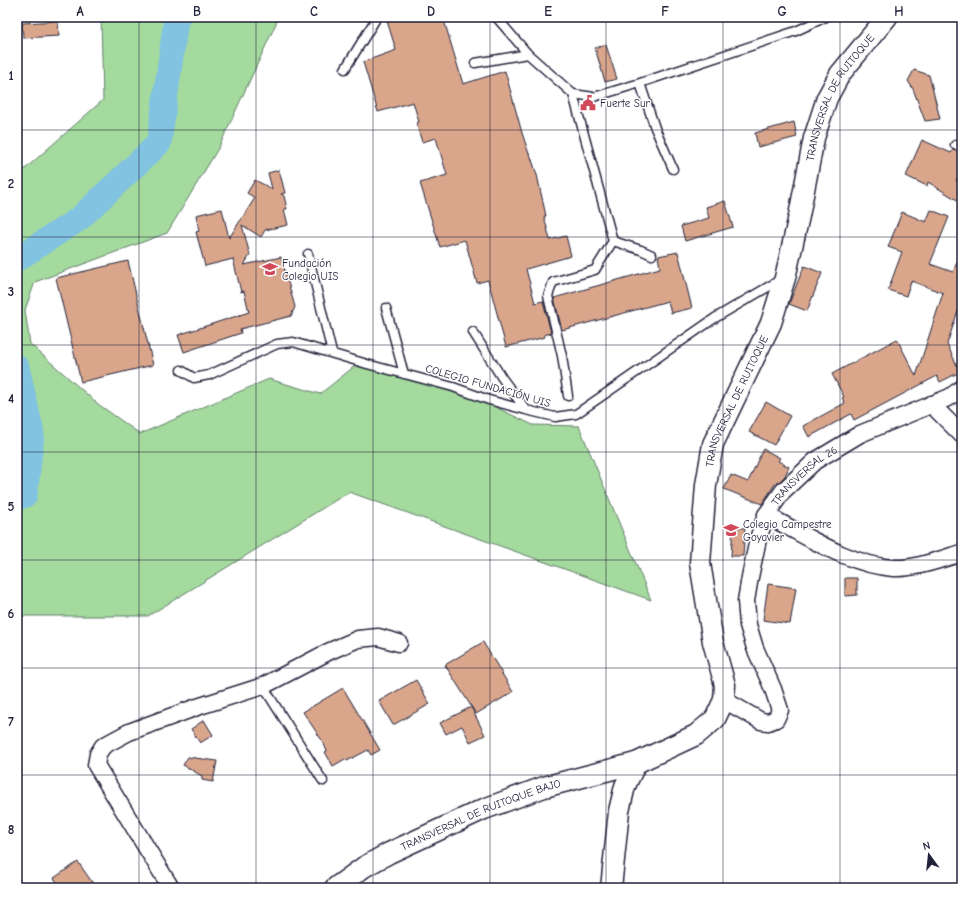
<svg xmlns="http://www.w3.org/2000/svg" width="979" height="905" font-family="'Comic Neue',sans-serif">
	<rect width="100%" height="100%" fill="#fff"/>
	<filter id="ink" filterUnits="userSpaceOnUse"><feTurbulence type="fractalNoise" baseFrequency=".025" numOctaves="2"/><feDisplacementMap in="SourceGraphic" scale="8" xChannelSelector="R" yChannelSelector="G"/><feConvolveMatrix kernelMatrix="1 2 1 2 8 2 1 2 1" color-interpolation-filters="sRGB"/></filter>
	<g filter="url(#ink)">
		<!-- green -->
		<path fill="#a4da9d" stroke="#637e6c" d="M101 17H279L219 147 167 233 35 282 25 310 30 344 98 404 140 434 269 379 320 394 356 365 446 390 489 404 533 425 579 426 651 600 349 492 148 616H17V176L103 100Z"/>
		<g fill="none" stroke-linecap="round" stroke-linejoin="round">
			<!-- river -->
			<path stroke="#81c3e1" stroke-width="25" d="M17 259 79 219 159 143 176 20 178 17
				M17 367 32 434 25 495 17 498"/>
		</g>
		<!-- building -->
		<path fill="#d9a68c" stroke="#22223b" d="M400 17H443L463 84 505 71 522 133 529 154H530L537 175 546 216H544L550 240 566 236 571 256 526 269 535 303 543 301 551 333 544 335 545 337 506 347 488 280 477 283 465 240 440 247 420 183 447 175 436 138 422 142 416 123 419 122 413 102 378 112 363 62 396 50 387 21Z
			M58 21 59 36 23 38 22 23Z
			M606 45 617 79 605 82 595 48Z
			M914 70 929 75 940 119 925 121 913 89 908 81Z
			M794 122 797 137 758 147 755 133Z
			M922 140 951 153 953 150 962 153V169L956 181 962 182V203L928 182 927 186 906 176Z
			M279 170 285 193 281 194 284 196 287 209H284L288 225 265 230 261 237 242 225 250 255 244 265 281 257 295 307 291 316 240 329 241 333 184 352 178 335 249 312 244 291 241 292 233 259 205 266 196 232 199 231 196 215 222 209 229 238 255 198 247 193 255 180 272 189 268 173Z
			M725 201 733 227 685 241 681 226 709 218 706 207Z
			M931 210 949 217 930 264 953 272 962 250V309L959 308 947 344 960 372 940 382 937 376 854 420 851 414 809 437 803 426 845 403 842 398 844 397 832 374 897 339 916 376 943 293 911 281 906 296 888 290 902 252 888 247 902 212 926 222Z
			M678 252 692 308 671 313 668 301 562 330 554 298 660 268 658 256Z
			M128 261 153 365 81 382 56 278Z
			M804 266 822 273 807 311 789 304Z
			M766 402 790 416 774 445 749 432Z
			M763 449 780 458 778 461 789 467 785 476 779 482 777 481 762 504 724 489 731 475 748 482Z
			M733 527 745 528 743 556H731Z
			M845 578H857V595L845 596Z
			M768 584 796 588 790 624 763 620Z
			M483 642 513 692 476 714 445 665Z
			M416 680 430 704 393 725 379 701Z
			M343 688 380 750 371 755 368 750 347 761 345 759 333 766 325 752 327 751 323 742 303 712Z
			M471 707 485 735 470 742 462 726 446 734 440 723Z
			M204 720 213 735 200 743 191 729Z
			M188 757 217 761 213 782 202 780V776L183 765Z
			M78 862 96 888H61L54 878Z"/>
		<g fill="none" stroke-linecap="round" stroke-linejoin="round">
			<defs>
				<path id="service" d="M496 17 528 54 573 94 594 97 640 83 796 31 826 17
					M475 63 528 54
					M345 69 377 17
					M640 83 655 128 673 169
					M955 145 962 148
					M613 241 641 250 652 255
					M308 254 332 353
					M386 308 404 374
					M473 332 502 378 526 410
					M181 370 194 378 209 375 277 344 293 342 367 364 453 387 489 400 526 410 555 417 576 414 715 318 780 280
					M568 396 562 356 548 296 553 282 595 270 613 241 573 94
					M263 686 323 781"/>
				<g id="minor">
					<path d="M931 404 962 435"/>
					<path d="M766 515C805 535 849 565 893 568 916 569 940 559 962 553"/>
					<path id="s1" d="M724 700 761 721 768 722 776 719 780 710 773 689 755 648 748 625 746 601 750 577 758 539 766 515 783 491 815 461 860 434 950 397 962 388"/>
					<path d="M171 888 96 765 98 754 103 746 129 732 197 707 263 686 330 651 358 639 378 637 399 643"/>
				</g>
				<g id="tertiary">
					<path id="s2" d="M335 888 364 867 389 853 484 809 544 787 636 763 696 735 715 719 724 700 725 685 713 642 700 563 706 485 713 444 771 323 785 278 799 216 814 138 827 98 840 74 887 17"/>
					<path d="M611 888 619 811 625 786 636 763"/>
				</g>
			</defs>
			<!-- service casing -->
			<use href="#service" stroke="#22223b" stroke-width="11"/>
			<!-- minor casing -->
			<use href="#minor" stroke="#22223b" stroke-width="19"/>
			<!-- tertiary casing -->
			<use href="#tertiary" stroke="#22223b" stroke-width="23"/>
			<!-- service -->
			<use href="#service" stroke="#fff" stroke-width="8"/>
			<!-- minor -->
			<use href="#minor" stroke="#fff" stroke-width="16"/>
			<!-- tertiary -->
			<use href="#tertiary" stroke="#fff" stroke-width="20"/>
		</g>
	</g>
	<!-- grid -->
	<path fill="none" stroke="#22223b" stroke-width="1" stroke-opacity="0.55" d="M139 17V888M256 17V888M373 17V888M490 17V888M606 17V888M723 17V888M840 17V888M17 130H962M17 237H962M17 345H962M17 452H962M17 560H962M17 668H962M17 775H962"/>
	<!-- icons -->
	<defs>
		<symbol id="civic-bare" viewBox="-9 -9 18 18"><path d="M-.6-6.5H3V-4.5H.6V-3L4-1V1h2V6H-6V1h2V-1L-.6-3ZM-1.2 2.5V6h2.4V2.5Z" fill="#d1495b" stroke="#fff" stroke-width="2.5" paint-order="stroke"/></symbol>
		<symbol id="school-bare" viewBox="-9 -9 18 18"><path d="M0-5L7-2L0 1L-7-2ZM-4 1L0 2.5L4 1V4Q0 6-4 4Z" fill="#d1495b" stroke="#fff" stroke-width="2.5" paint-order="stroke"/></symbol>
	</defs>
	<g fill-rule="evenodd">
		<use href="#civic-bare" x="577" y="92" width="22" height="22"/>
		<use href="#school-bare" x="259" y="258" width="22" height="22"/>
		<use href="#school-bare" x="720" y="519" width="22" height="22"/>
	</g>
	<g text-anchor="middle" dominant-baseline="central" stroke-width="3" stroke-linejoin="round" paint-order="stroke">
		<!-- street labels -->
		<g font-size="11" fill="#22223b" stroke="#fff">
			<text stroke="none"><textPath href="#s2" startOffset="1072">TRANSVERSAL DE RUITOQUE</textPath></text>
			<text transform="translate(488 386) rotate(16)">COLEGIO FUNDACIÓN UIS</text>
			<text stroke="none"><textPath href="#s2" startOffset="748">TRANSVERSAL DE RUITOQUE</textPath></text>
			<text stroke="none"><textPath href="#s1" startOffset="327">TRANSVERSAL 26</textPath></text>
			<text stroke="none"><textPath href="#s2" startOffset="164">TRANSVERSAL DE RUITOQUE BAJO</textPath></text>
		</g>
		<!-- poi labels -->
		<g font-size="11" fill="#22223b" stroke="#fff" text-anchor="start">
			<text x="600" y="103">Fuerte Sur</text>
			<text x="282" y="263">Fundación<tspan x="282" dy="13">Colegio UIS</tspan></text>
			<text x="743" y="524">Colegio Campestre<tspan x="743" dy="13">Goyavier</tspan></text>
		</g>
	</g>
	<!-- margin -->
	<rect width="979" height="905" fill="none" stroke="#fff" stroke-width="44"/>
	<!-- north arrow -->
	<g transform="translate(929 855) rotate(345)" stroke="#ffffff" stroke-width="3" paint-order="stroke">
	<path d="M0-3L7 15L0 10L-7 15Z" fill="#22223b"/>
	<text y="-6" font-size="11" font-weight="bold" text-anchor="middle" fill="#22223b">N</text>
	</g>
	<rect x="22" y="22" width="935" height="861" fill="none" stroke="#22223b" stroke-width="1.5"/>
	<g font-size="13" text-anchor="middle" font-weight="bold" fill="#22223b">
		<text x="80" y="16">A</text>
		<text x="197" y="16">B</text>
		<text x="314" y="16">C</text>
		<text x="431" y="16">D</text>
		<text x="548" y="16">E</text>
		<text x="665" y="16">F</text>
		<text x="782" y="16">G</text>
		<text x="899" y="16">H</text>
		<text x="11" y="80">1</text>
		<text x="11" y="188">2</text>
		<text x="11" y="296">3</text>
		<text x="11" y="403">4</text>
		<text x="11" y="511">5</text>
		<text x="11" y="618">6</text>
		<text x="11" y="726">7</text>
		<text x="11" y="834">8</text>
	</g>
</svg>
